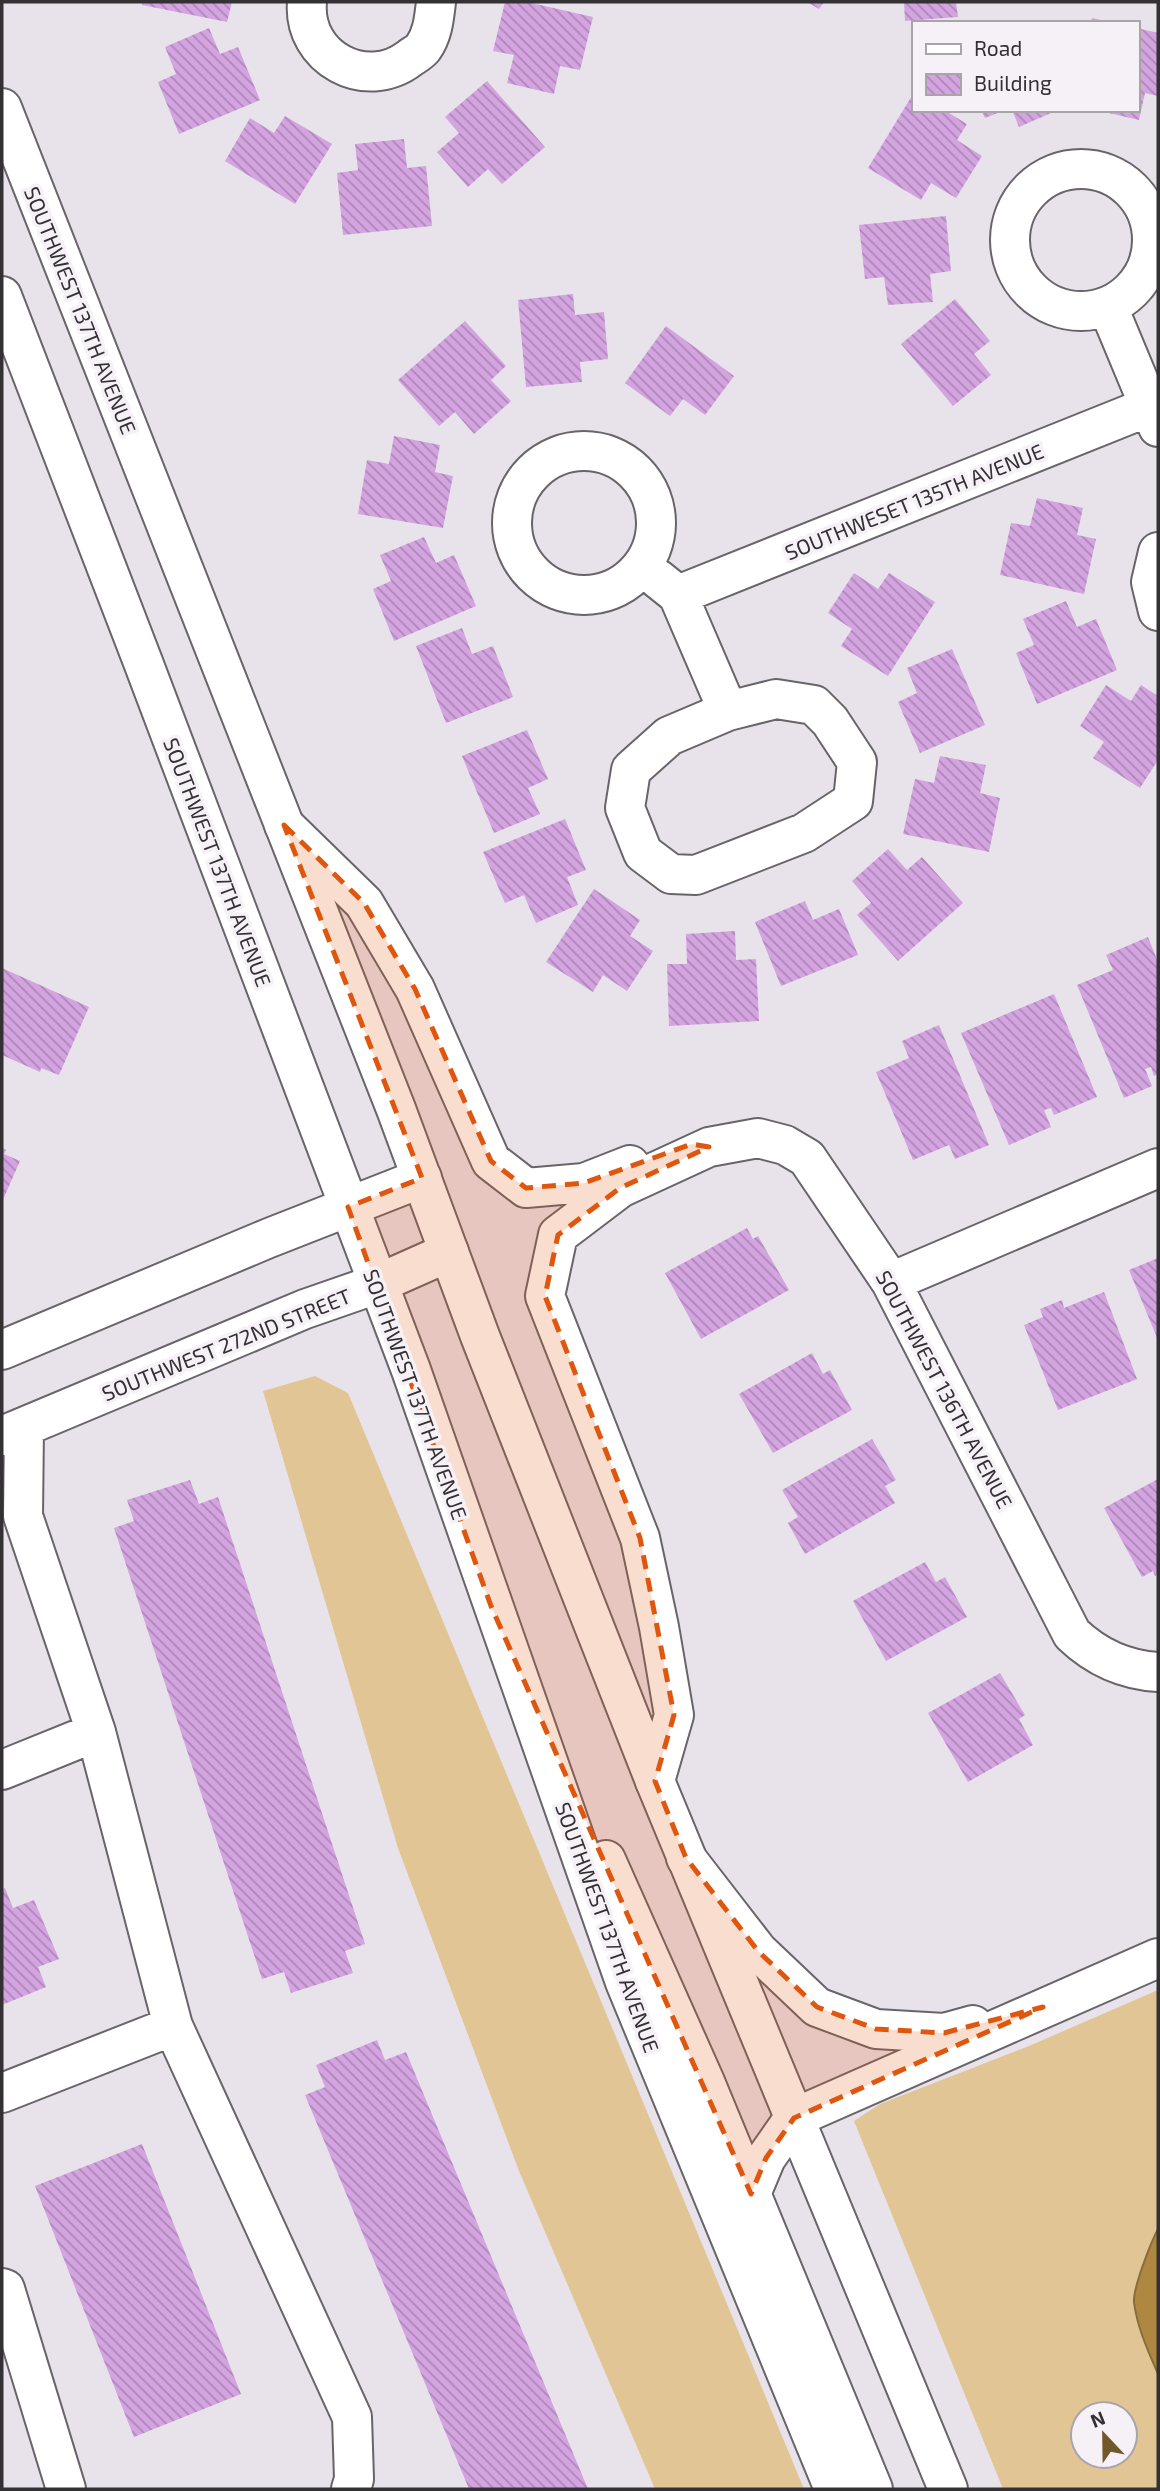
<svg xmlns="http://www.w3.org/2000/svg" width="1160" height="2491" font-family="'Exo 2',sans-serif">
	<defs>
		<pattern id="building-back-hatch" width="6" height="6" patternUnits="userSpaceOnUse" patternTransform="scale(1.75)"><rect width="6" height="6" fill="#d4a4e1"/><path d="M-1 5l2 2M0 0l6 6M5-1l2 2" fill="none" stroke="#ad86b7"/></pattern>
	</defs>
	<rect width="100%" height="100%" fill="#e8e3ea"/>
	<!-- grass -->
	<path fill="#e1c595" fill-rule="evenodd" d="M315 1376 348 1393 804 2489H655L519 2171 398 1848 263 1391Z
		M1158 1990V2229L1151 2242 1142 2338 1158 2374V2489H1003L854 2121 880 2104 1029 2046ZM1083 2414H1125V2456H1083Z"/>
	<!-- water -->
	<path fill="#ae8741" stroke="#896d3d" stroke-width="2" d="M1158 2229V2374C1148 2351 1137 2327 1134 2302 1133 2288 1151 2242 1158 2229Z"/>
	<!-- building -->
	<path fill="url(#building-back-hatch)" d="M142 2H232L227 22 142 5Z
		M505 2H527L593 17 580 70 560 66 554 94 507 83 514 55 493 51Z
		M807 2H824L819 9Z
		M904 2H956L958 17 905 21Z
		M1092 18 1109 22 1108 23H1091Z
		M209 28 220 54 238 47 260 100 179 134 158 82 176 74 165 47Z
		M1137 28 1158 33V96L1145 93 1139 120 1100 111 1137 110Z
		M487 81 545 147 502 184 488 169 468 187 437 152 459 133 445 117Z
		M913 94V110H944L967 124 957 140 982 156 956 198 931 183 921 200 868 168Z
		M981 110H1005L985 118Z
		M1012 110H1058L1019 127Z
		M285 116 332 144 295 204 225 161 250 118 274 133Z
		M404 139 407 168 426 166 432 226 343 235 337 173 358 170 355 144Z
		M946 216 951 271 930 274 933 302 888 305 884 277 865 279 859 225Z
		M573 294 575 315 604 312 608 359 580 362 582 382 526 387 518 300Z
		M955 299 990 341 974 354 991 375 953 406 901 344Z
		M465 321 506 366 491 380 511 401 474 434 455 412 439 426 398 380Z
		M666 326 734 376 705 415 683 399 670 416 625 383Z
		M394 436 440 445 435 472 453 476 443 528 358 514 367 460 389 464Z
		M1037 498 1083 508 1077 535 1096 539 1084 594 1000 575 1011 523 1030 526Z
		M424 537 436 563 454 555 476 606 394 641 373 589 391 581 380 555Z
		M854 573 878 589 889 573 935 602 888 676 841 646 852 629 828 613Z
		M1066 601 1077 627 1096 619 1117 670 1037 704 1016 653 1034 645 1023 619Z
		M462 628 472 654 493 646 513 697 446 723 416 646Z
		M952 649 985 725 920 753 898 702 917 693 907 668Z
		M1106 685 1131 701 1141 685 1158 696V760L1140 788 1093 758 1104 742 1080 726Z
		M527 730 548 779 528 788 540 814 494 833 462 756Z
		M940 756 986 765 980 793 1000 798 989 852 903 834 915 779 934 783Z
		M565 819 586 870 567 877 578 905 536 923 524 895 505 903 483 852Z
		M888 849 907 870 922 857 963 903 898 961 857 915 871 903 852 881Z
		M594 889 640 920 630 936 653 951 627 991 603 975 593 992 546 962Z
		M805 901 813 920 839 909 858 955 781 986 755 922Z
		M735 931 736 960 756 959 759 1021 669 1026 667 964H687L686 934Z
		M1148 937 1158 962V1074L1154 1076 1151 1067 1145 1069 1152 1086 1124 1098 1077 985 1113 970 1106 955Z
		M2 968 89 1007 59 1075 41 1068 40 1072 2 1055Z
		M1054 994 1097 1097 1054 1115 1051 1108 1044 1110 1051 1127 1009 1145 961 1033Z
		M939 1025 989 1145 955 1159 949 1145 913 1160 876 1072 909 1058 902 1041Z
		M2 1148 6 1150 4 1154 20 1161 2 1202Z
		M747 1228 753 1239 758 1236 789 1290 701 1339 665 1273Z
		M1158 1258V1340L1129 1270Z
		M1104 1292 1137 1379 1058 1410 1024 1325 1043 1317 1040 1309 1062 1300 1064 1308Z
		M812 1353 823 1374 830 1370 852 1410 773 1453 739 1394Z
		M872 1439 896 1480 885 1486 895 1503 805 1554 788 1523 798 1517 782 1490Z
		M1158 1479V1574L1155 1576 1153 1571 1142 1577 1104 1508Z
		M190 1480 199 1504 218 1497 365 1944 345 1951 353 1973 291 1993 284 1972 262 1979 114 1528 134 1521 127 1500Z
		M925 1562 936 1582 945 1577 967 1617 886 1661 853 1601Z
		M1000 1673 1025 1715 1019 1719 1033 1745 968 1782 928 1713Z
		M5 1888 13 1908 34 1900 59 1959 38 1967 46 1987 2 2005V1889Z
		M377 2040 385 2060 406 2052 588 2489H469L305 2095 325 2087 316 2065Z
		M142 2144 241 2394 134 2437 35 2186Z"/>
	<g fill="none" stroke-linecap="round" stroke-linejoin="round">
		<defs>
			<path id="minor" d="M307 2C302 58 366 92 410 58 414 55 420 52 423 48 433 34 434 18 436 2
				M1010 240a71 71 0 1 1 142 0a71 71 0 1 1-142 0Z
				M1108 307 1158 427
				M512 523a72 72 0 1 1 144 0a72 72 0 1 1-144 0Z
				M1158 552 1151 582 1158 611
				M658 579 678 595 728 711
				M678 595 1158 403
				M776 699 814 705 830 721 857 762 853 801 804 833 696 875 671 874 643 853 625 808 631 770 669 736 728 711Z
				M284 825 364 903 415 989 491 1161 526 1188 584 1183 630 1165
				M891 1282 1158 1168
				M2 1350 269 1238 422 1178
				M24 1427 23 1516 96 1732 173 2026 352 2417 354 2479 351 2489
				M2 1436 305 1309 377 1284 449 1252
				M2 1770 96 1732
				M655 1781 674 1715 659 1627 640 1538 545 1296 558 1235 620 1188 709 1147 758 1138 785 1145 807 1158 891 1282 1072 1634C1096 1657 1124 1670 1158 1672
				M2 2093 173 2026
				M2 2288 5 2289 66 2489"/>
			<path id="major" d="M2 108 396 1109 480 1336 655 1781 948 2489
				M2 296 143 662 411 1370 625 1982 834 2489
				M606 1860 705 2082 873 2489"/>
			<path id="highway" d="M686 1858 758 1951 817 2007 876 2029 944 2033 973 2025
				M751 2194 766 2158 794 2118 1158 1958"/>
		</defs>
		<!-- minor casing -->
		<use href="#minor" stroke="#69646a" stroke-width="42"/>
		<!-- major casing -->
		<use href="#major" stroke="#69646a" stroke-width="42"/>
		<!-- highway casing -->
		<use href="#highway" stroke="#69646a" stroke-width="42"/>
		<!-- minor -->
		<use href="#minor" stroke="#fff" stroke-width="38"/>
		<!-- major -->
		<use href="#major" stroke="#fff" stroke-width="38"/>
		<!-- highway -->
		<use href="#highway" stroke="#fff" stroke-width="38"/>
	</g>
	<!-- marked area -->
	<path fill="#df570e" fill-opacity="0.2" stroke="#df570e" stroke-width="5" stroke-dasharray="14 9" stroke-linejoin="round" d="M284 825 364 903 415 989 491 1161 526 1188 584 1183 692 1144 709 1147 620 1188 558 1235 545 1296 640 1538 674 1715 655 1781 686 1858 758 1951 817 2007 876 2029 944 2033 1043 2007 794 2118 766 2158 751 2194 491 1606 348 1207 422 1178Z"/>
	<g text-anchor="middle" dominant-baseline="central" stroke-width="7" stroke-linejoin="round" paint-order="stroke">
		<!-- street labels -->
		<g font-size="21" fill="#333133" stroke="#f6f0f7">
			<text transform="translate(81 310) rotate(68)">SOUTHWEST 137TH AVENUE</text>
			<text transform="translate(914 501) rotate(-22)">SOUTHWESET 135TH AVENUE</text>
			<text transform="translate(218 862) rotate(69)">SOUTHWEST 137TH AVENUE</text>
			<text transform="translate(226 1344) rotate(-22)">SOUTHWEST 272ND STREET</text>
			<text transform="translate(945 1389) rotate(62)">SOUTHWEST 136TH AVENUE</text>
			<text transform="translate(416 1394) rotate(70)">SOUTHWEST 137TH AVENUE</text>
			<text transform="translate(608 1927) rotate(70)">SOUTHWEST 137TH AVENUE</text>
		</g>
	</g>
	<!-- border -->
	<rect width="1160" height="2491" fill="none" stroke="#333133" stroke-width="7"/>
	<!-- legend -->
	<rect x="912" y="21" width="228" height="91" fill="#f6f0f7" stroke="#a8a4a9" stroke-width="2"/>
	<rect x="926" y="44" width="35" height="10" fill="#ffffff" stroke="#a8a4a9" stroke-width="2"/>
	<text x="974" y="56" font-size="21" fill="#333133">Road</text>
	<rect x="926" y="74" width="35" height="21" fill="url(#building-back-hatch)" stroke="#a8a4a9" stroke-width="2"/>
	<text x="974" y="91" font-size="21" fill="#333133">Building</text>
	<!-- north arrow -->
	<g transform="translate(1104 2435) rotate(338)"><circle r="33" fill="#f6f0f7" stroke="#a8a4a9" stroke-width="2"/>
	<path d="M0-5L12 26L0 18L-12 26Z" fill="#725829"/>
	<text y="-10" font-size="19" font-weight="bold" text-anchor="middle" fill="#333133">N</text>
	</g>
</svg>
